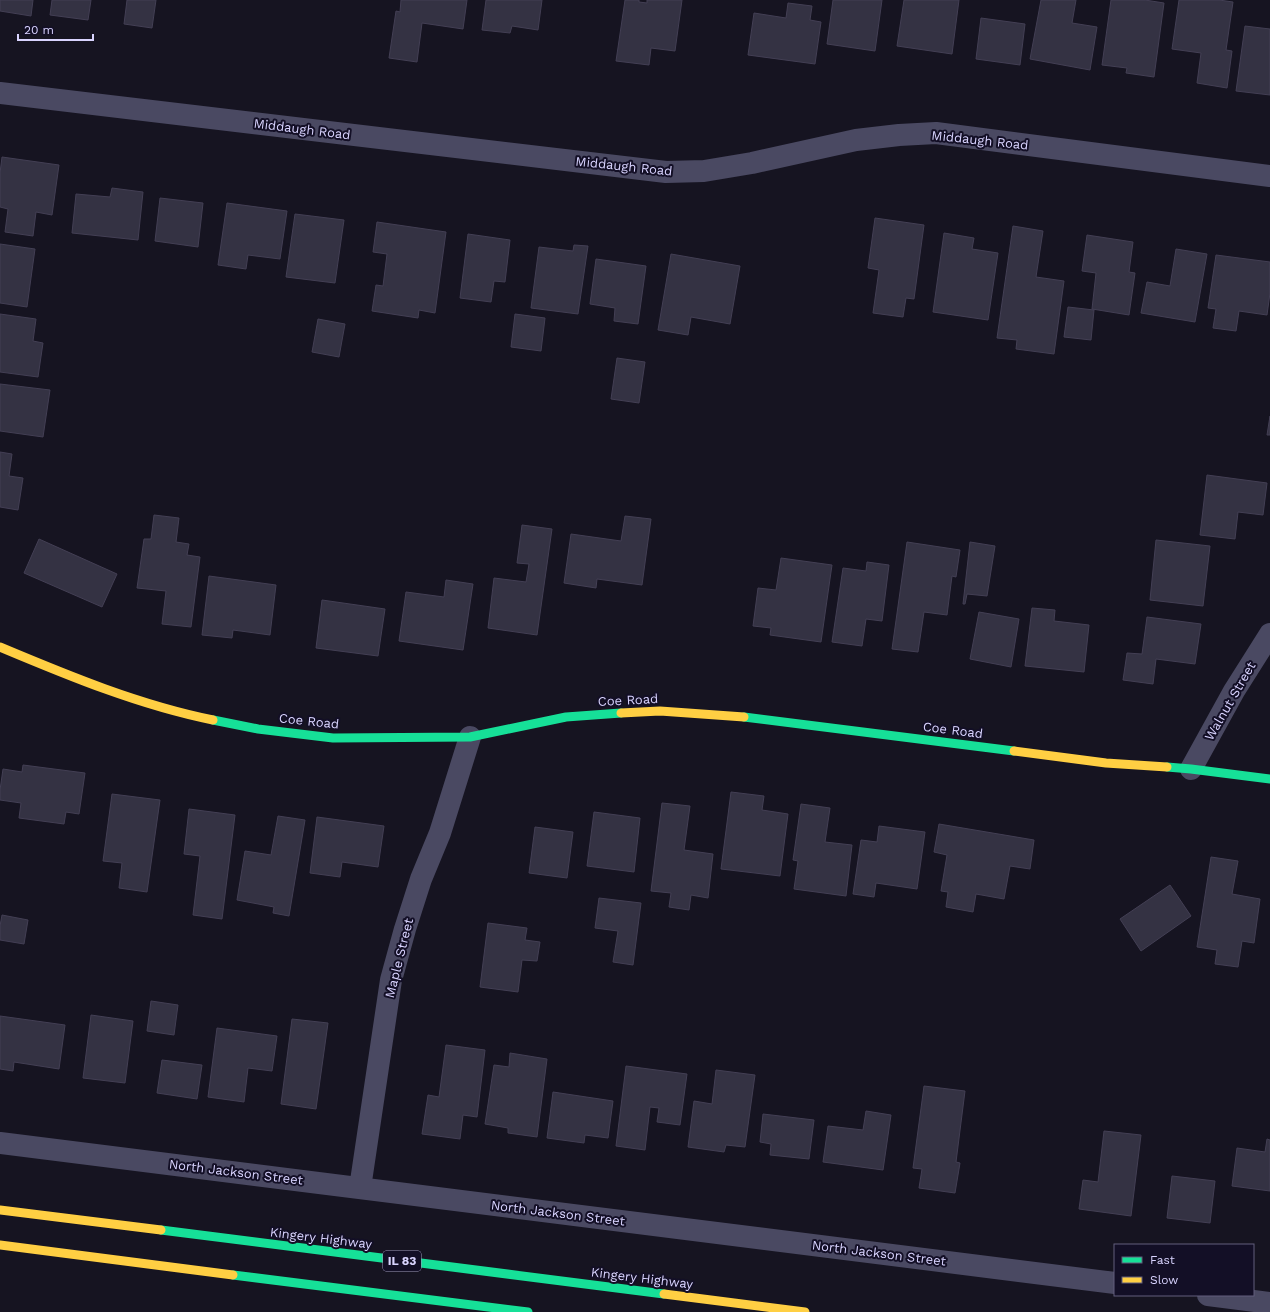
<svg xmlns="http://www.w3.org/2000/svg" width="1270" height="1312" font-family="'Work Sans',sans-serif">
	<rect width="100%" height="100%" fill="#161421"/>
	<!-- building -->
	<path fill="#343243" stroke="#433f54" d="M0 0H33L31 16 0 11Z
		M52 0H91L88 20 50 15Z
		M127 0H156L152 28 124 24Z
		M401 0H467L463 29 422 23 417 62 389 58 396 11 400 12Z
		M486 0H542L538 30 512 26 510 33 482 30Z
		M625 0H639V2L647 3V0H682L675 51 651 48 649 65 616 61Z
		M833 0H882L875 51 827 44Z
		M904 0H959L952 54 897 46Z
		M1041 0H1076L1072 23 1097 27 1090 70 1030 59Z
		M1111 0H1145L1164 3 1154 77 1126 73 1127 68 1102 65Z
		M1179 0H1219L1233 2 1226 50 1232 51 1227 88 1197 83 1201 53 1172 49Z
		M788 3 812 6 810 20 821 22 815 64 748 55 754 13 786 18Z
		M981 18 1025 24 1020 65 976 59Z
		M1245 26 1270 29V95L1236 91Z
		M2 157 59 165 52 215 36 212 33 236 5 232 8 209 0 207V173Z
		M112 188 143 192 138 240 72 233 76 194 110 197Z
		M160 198 203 203 198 247 155 241Z
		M227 203 287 211 280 259 248 255 246 269 218 265Z
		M295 214 344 220 335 283 286 277Z
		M875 218 924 225 914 299 906 298 903 317 873 313 879 270 868 268Z
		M377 222 446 232 435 313 419 310 418 318 372 311 376 285 383 286 387 254 373 252Z
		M1013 226 1043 231 1036 277 1064 281 1054 354 1016 349 1017 340 997 338Z
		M944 233 974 238 972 249 998 253 988 320 933 312Z
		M468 234 510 240 505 282 494 281 491 302 460 298Z
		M1087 235 1133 242 1129 272 1135 273 1129 315 1092 309 1096 273 1082 271Z
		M0 244 35 249 27 307 0 303Z
		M574 245 588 246 578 314 531 308 539 247 573 251Z
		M1176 249 1207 254 1195 322 1141 313 1147 282 1170 286Z
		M671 254 740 266 730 324 691 317 688 335 658 330Z
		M1216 255 1270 262V293L1267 315 1239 311 1236 331 1213 328 1216 309 1208 308Z
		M596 259 646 266 638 324 614 321 615 308 590 304Z
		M1068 307 1094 310 1091 340 1064 337Z
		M0 314 36 319 33 341 43 343 38 377 0 372Z
		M515 314 545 318 541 351 511 347Z
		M318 319 345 324 339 357 312 352Z
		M617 358 645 362 639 403 611 399Z
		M0 384 50 390 43 437 0 431Z
		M1270 416V435H1267Z
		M0 452 12 454 9 476 23 478 18 510 0 507Z
		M1207 475 1267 483 1263 515 1238 512 1235 539 1200 535Z
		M154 515 179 518 176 542 189 544 187 555 200 557 191 627 162 624 166 591 137 588 144 539H151Z
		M625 516 651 519 642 585 597 579 596 588 564 583 571 534 621 541Z
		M522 525 552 529 537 635 488 628 494 578 526 582 529 564 517 563Z
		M39 539 117 574 102 607 24 573Z
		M1156 540 1210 546 1203 606 1150 600Z
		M907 542 960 550 956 577 952 576 947 615 924 612 918 652 892 649Z
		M970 542 995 546 987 596 967 594 965 604H963Z
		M781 558 832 565 821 642 770 635 771 628 753 626 758 588 776 590Z
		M867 562 889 565 882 621 866 619 862 646 832 642 843 568 866 571Z
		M209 576 276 585 270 635 233 630 232 638 202 635Z
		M446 580 473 584 463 650 399 641 406 592 444 597Z
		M322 600 385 609 378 656 316 648Z
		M1032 608 1055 610 1054 621 1089 625 1084 672 1025 666Z
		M979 612 1019 619 1011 667 970 659Z
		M1147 617 1201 624 1195 664 1156 659 1153 684 1123 680 1127 653 1142 654Z
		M23 765 85 773 79 814 66 812 64 824 19 818 21 803 0 800V790L3 769 22 772Z
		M731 792 764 796 762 810 788 814 780 876 721 869Z
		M112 794 160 800 147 892 119 888 122 863 103 861Z
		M662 803 690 806 684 850 713 854 708 898 691 895 689 910 669 907 671 893 651 891Z
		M801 804 830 808 825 842 852 845 846 896 794 889 798 861 793 860Z
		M189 809 235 815 222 919 193 915 200 856 184 854Z
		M594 812 640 818 634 872 587 866Z
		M278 816 305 820 289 916 273 913 274 907 237 900 245 851 271 855Z
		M317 817 384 826 378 867 342 862 340 877 310 873Z
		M939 824 1034 840 1030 869 1010 866 1004 899 976 894 973 912 946 907 948 892 941 891 947 855 934 852Z
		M879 826 925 832 917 889 876 883 874 897 853 894 861 840 877 842Z
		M535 827 573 832 567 878 529 873Z
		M1211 857 1238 861 1232 894 1260 899 1254 943 1242 941 1238 967 1215 964 1217 950 1197 947Z
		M1170 885 1191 916 1141 951 1120 919Z
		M599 898 641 903 633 965 613 962 618 931 595 928Z
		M2 915 28 920 24 944 0 940V926Z
		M488 923 527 928 525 940 540 942 537 961 522 960 518 992 480 987Z
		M151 1001 178 1005 174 1035 147 1031Z
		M91 1015 133 1021 125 1083 83 1078Z
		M0 1016 65 1025 59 1069 14 1062 13 1071 0 1069Z
		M292 1019 328 1023 316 1109 281 1104Z
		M217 1028 277 1036 272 1071 248 1068 244 1102 208 1097Z
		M446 1045 485 1050 477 1117 463 1115 460 1139 422 1134 428 1095 439 1097Z
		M510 1053 547 1059 537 1137 508 1133V1128L485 1124 494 1065 509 1067Z
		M162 1060 202 1065 197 1099 157 1093Z
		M626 1066 687 1074 680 1125 657 1122 659 1108 650 1107 645 1150 616 1146Z
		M716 1070 755 1075 745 1147 726 1145 724 1152 688 1147 694 1101 712 1104Z
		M924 1086 965 1091 956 1162 960 1163 955 1193 919 1188 922 1169 913 1168Z
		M553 1092 613 1101 608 1138 585 1135 584 1143 547 1138Z
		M866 1111 891 1115 883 1170 823 1162 828 1126 863 1130Z
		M763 1114 814 1120 809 1159 770 1155 771 1144 760 1142Z
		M1104 1131 1141 1135 1131 1216 1079 1209 1083 1180 1098 1182Z
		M1267 1139 1270 1140V1191L1232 1186 1237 1148 1265 1152Z
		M1172 1176 1215 1181 1210 1223 1167 1218Z"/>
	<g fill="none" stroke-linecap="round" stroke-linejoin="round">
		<!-- street -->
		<path stroke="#4a4962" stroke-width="22" d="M0 93 666 172 704 171 752 163 856 140 899 135 936 133 1270 176
			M1191 769 1234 691 1270 634
			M0 1143 1115 1283
			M360 1188 391 980 405 929 421 879 440 833 470 737
			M1208 1295 1270 1303"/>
		<!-- fast -->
		<path stroke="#16e098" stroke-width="9" d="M744 717 1014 751
			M213 720 258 729 333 738 470 737 566 717 621 713
			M1167 767 1191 769 1270 779
			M161 1230 664 1294
			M233 1275 528 1312"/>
		<!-- slow -->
		<path stroke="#ffcf43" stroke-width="9" d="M0 647C69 676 139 705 213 720
			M621 713 660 711 744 717
			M1014 751 1106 763 1167 767
			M0 1210 161 1230
			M0 1245 233 1275
			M664 1294 805 1312"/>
	</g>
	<g text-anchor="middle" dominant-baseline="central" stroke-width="4" stroke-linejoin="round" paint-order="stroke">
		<!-- shield labels -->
		<rect fill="#130f26" stroke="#9e99be" stroke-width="1" x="383" y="1251" width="38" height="20" rx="3"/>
		<g font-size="12" font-weight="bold" fill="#d9d4ff">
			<text x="402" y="1261">IL 83</text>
		</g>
		<!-- street labels -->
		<g font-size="13" fill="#d9d4ff" stroke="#130f26">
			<text transform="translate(302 129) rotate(7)">Middaugh Road</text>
			<text transform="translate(980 140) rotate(6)">Middaugh Road</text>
			<text transform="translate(624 166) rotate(6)">Middaugh Road</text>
			<text transform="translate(628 700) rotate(-3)">Coe Road</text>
			<text transform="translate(1230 701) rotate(-60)">Walnut Street</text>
			<text transform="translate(309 721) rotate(6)">Coe Road</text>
			<text transform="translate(953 730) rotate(7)">Coe Road</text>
			<text transform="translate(399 958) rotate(-76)">Maple Street</text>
			<text transform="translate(236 1172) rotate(7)">North Jackson Street</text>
			<text transform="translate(558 1213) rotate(7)">North Jackson Street</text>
			<text transform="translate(321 1238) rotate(7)">Kingery Highway</text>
			<text transform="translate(879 1253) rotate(7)">North Jackson Street</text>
			<text transform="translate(642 1278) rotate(7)">Kingery Highway</text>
		</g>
	</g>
	<!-- legend -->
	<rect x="1114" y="1244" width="140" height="52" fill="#130f26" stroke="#625e7d"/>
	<rect x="1122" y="1257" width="20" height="6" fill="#16e098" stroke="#625e7d"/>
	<text x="1150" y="1264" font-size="12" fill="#d9d4ff">Fast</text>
	<rect x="1122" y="1277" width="20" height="6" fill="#ffcf43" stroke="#625e7d"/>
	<text x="1150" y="1284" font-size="12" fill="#d9d4ff">Slow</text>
	<!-- scale -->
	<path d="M18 34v6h75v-6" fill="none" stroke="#d9d4ff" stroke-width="2"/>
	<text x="24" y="34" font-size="12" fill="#d9d4ff" stroke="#130f26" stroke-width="3" paint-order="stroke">20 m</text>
</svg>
